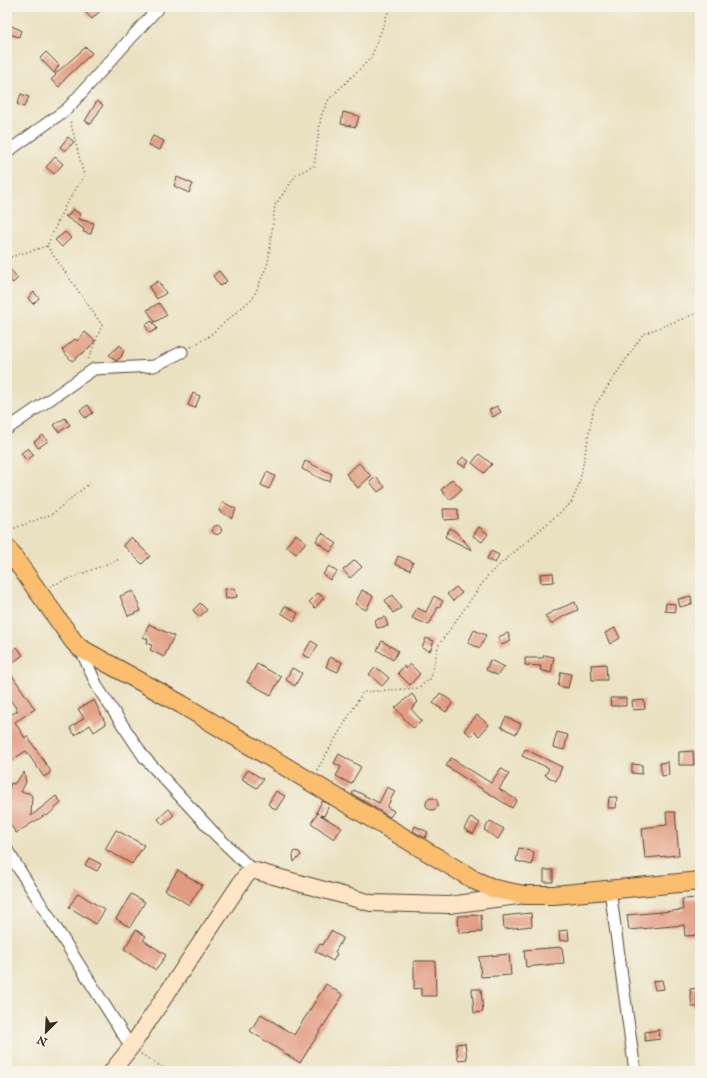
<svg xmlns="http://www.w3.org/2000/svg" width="707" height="1078" font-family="'IM FELL English',serif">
	<rect width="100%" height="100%" fill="#f7f3e8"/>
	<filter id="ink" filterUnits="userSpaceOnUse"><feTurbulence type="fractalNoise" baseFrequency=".025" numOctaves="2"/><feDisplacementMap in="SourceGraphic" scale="8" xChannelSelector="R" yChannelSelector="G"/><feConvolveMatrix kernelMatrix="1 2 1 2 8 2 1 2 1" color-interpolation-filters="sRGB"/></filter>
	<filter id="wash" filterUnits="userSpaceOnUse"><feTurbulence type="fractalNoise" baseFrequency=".012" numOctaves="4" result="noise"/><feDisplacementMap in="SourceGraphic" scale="16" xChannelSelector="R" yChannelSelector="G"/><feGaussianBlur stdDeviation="0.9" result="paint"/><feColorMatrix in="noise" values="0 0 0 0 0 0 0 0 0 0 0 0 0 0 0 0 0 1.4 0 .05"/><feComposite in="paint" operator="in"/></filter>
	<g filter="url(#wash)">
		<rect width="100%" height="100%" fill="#eae1c1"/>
		<g id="blocks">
			<!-- building -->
			<path fill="#e29a80" d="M90 7H104L92 19 85 12Z
				M11 26 21 30 19 37 9 34Z
				M86 47 92 53 65 79 59 87 51 80 56 75 55 74Z
				M46 52 59 65 54 73 40 58Z
				M21 94 29 97 24 107 17 104Z
				M97 101 103 105 91 124 85 121Z
				M343 112 359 116 356 127 341 124Z
				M153 136 164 141 160 150 148 145Z
				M68 137 74 142 65 151 60 147Z
				M55 157 63 164 54 174 46 167Z
				M177 177 193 184 189 193 174 186Z
				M73 209 81 215 78 219 94 223 91 234 83 232 84 229 65 216H68Z
				M65 232 71 238 62 247 55 240Z
				M7 266 18 278 13 283 7 278Z
				M219 271 227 281 220 286 213 276Z
				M158 281 166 293 157 299 149 287Z
				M34 292 39 298 33 304 28 298Z
				M159 303 167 315 155 322 147 310Z
				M152 321 157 329 150 333 145 325Z
				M85 332 95 341 88 349 72 361 62 350 75 339 77 341Z
				M120 345 124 350 121 357 116 361 109 355Z
				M193 393 200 396 195 408 188 405Z
				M88 405 93 413 85 418 80 410Z
				M497 406 501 412 493 417 489 410Z
				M65 418 70 425 59 432 54 425Z
				M43 435 48 441 38 448 34 442Z
				M28 448 34 455 26 460 21 453Z
				M479 454 492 464 484 473 472 463Z
				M463 457 469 461 465 467 458 463Z
				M305 461 332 474 330 481 324 480 302 469Z
				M359 463 371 476 358 488 346 474Z
				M267 472 275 476 269 489 261 485Z
				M376 477 385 487 378 492 370 482Z
				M452 479 462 489 450 500 441 490Z
				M223 502 236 509 232 518 219 511Z
				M443 509H458V519L444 520Z
				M212.5 530a4.5 4.5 0 1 1 9 0a4.5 4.5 0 1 1-9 0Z
				M479 527 488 534 482 542 473 536Z
				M450 528 456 532 472 550 445 537Z
				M322 533 337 544 330 552 316 541Z
				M296 534 306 542 296 554 286 546Z
				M131 537 150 556 142 564 123 545Z
				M491 551 499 555 495 563 487 559Z
				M398 556 413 562 410 570 395 564Z
				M355 560 362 567 350 578 343 570Z
				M329 566 337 572 330 580 323 574Z
				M553 573 554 582 541 583 540 574Z
				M456 587 462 593 453 601 447 594Z
				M235 588 237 597 226 599 225 589Z
				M362 590 373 596 366 610 355 604Z
				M133 591 141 611 128 616 120 596Z
				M318 593 324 598 315 608 309 602Z
				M393 595 401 608 393 613 385 600Z
				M434 596 443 601 439 608 438 607 429 625 412 618 417 608 426 612Z
				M691 596 692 604 680 607 678 599Z
				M575 602 578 610 566 615 551 624 545 616 556 610Z
				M200 603 207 610 199 617 193 610Z
				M666 603 675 604V612L665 611Z
				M285 606 298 613 294 621 281 613Z
				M385 617 388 626 377 628 375 620Z
				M149 624 174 636 164 657 150 650 152 645 147 643 148 639 143 637Z
				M615 628 620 638 610 644 605 633Z
				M474 630 486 635 480 648 468 643Z
				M508 633 511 641 501 645 498 637Z
				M426 638 434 641 430 651 422 648Z
				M311 641 318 645 310 658 303 655Z
				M382 641 398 651 393 660 377 650Z
				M17 647 23 655 7 667V655Z
				M544 655 554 657 551 673 540 670 541 666 525 665V658H543Z
				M330 657 342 662 338 672 326 667Z
				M490 660 505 667 497 675 486 670Z
				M257 664 281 677 271 695 247 682Z
				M410 664 420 674 410 685 398 673 404 666 406 669Z
				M606 664 607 680H592L591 665Z
				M376 667 389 678 382 686 369 674Z
				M7 668 35 709 15 722 25 738 27 736 50 770V773L44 777 26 751 7 763V710L10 715 18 711 7 695Z
				M292 668 302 673 295 686 286 680Z
				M561 672 571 674 568 688 558 686Z
				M440 693 453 702 446 712 433 703Z
				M412 694 418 702 411 709 422 721 413 728 395 708Z
				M610 698H626V706H611Z
				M94 700 106 724 94 732 90 725 75 735 70 728 84 718 78 709Z
				M644 700 645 709 633 710 632 701Z
				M477 715 489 725 479 736 475 732 471 736 464 730Z
				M506 717 521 724 516 734 501 727Z
				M557 732 568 735 564 750 553 747Z
				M525 749 562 767 556 781 545 775 549 768 522 756Z
				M693 751 694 765H679V752Z
				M339 754 361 767 351 784 336 776 341 767 334 763Z
				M451 758 491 783 501 768 509 774 499 789 517 800 512 808 446 766Z
				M668 762 669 775 662 776 660 763Z
				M632 764 642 765V774L632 773Z
				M248 770 263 779 257 788 242 779Z
				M24 772 26 782 21 792 29 793 32 796 31 816 56 796 61 803 47 816 45 815 16 833 7 819V795L11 783 14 784Z
				M387 787 395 791 387 807 394 811 390 817 352 794 354 790 379 803Z
				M276 791 285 796 276 810 268 804Z
				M609 797H617L616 808H608Z
				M426 804a6 6 0 1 1 12 0a6 6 0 1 1-12 0Z
				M322 801 329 805 324 816 320 815 342 828 334 839 311 823 318 813H316Z
				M169 809 174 815 163 825 158 819Z
				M666 812H675L679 855 645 858 642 828 667 825Z
				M471 817 480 823 473 834 464 829Z
				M490 821 504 829 498 839 484 830Z
				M415 826 428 832 425 838 413 831Z
				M116 830 144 845 132 864 105 849Z
				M519 848 534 852 532 865 516 861Z
				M295 851 299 852 301 855 294 862 293 855Z
				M89 858 101 864 97 871 85 865Z
				M178 870 202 885 189 905 165 890Z
				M544 870H553V882H544Z
				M78 893 105 910 96 924 69 907Z
				M131 894 145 902 130 927 116 919Z
				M700 898V935L685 936 684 925 629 930 627 915 683 910 682 899Z
				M531 913 532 926 504 929 503 916Z
				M481 915 482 932 459 933 458 916Z
				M136 930 146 936 143 940 166 955 156 970 124 949Z
				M568 930 569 940 560 941 559 931Z
				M331 931 343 938 335 952 337 954 333 961 315 951 320 944 323 945Z
				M562 947 564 963 526 967 524 950Z
				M509 954 511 975 481 977 479 957Z
				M414 961H435L436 996H421V988L414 989Z
				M662 980 664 989 655 990 653 981Z
				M326 984 343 995 300 1063 250 1031 261 1014 294 1035Z
				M700 988V1007H692L690 989Z
				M472 989H481L483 1012 474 1013Z
				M659 1030 660 1039 645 1041V1032Z
				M465 1043 467 1059 458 1060 456 1044Z"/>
		</g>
	</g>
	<g filter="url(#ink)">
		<use href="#blocks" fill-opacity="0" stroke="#554536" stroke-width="1"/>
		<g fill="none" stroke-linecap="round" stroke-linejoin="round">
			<defs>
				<path id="street" d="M7 152 67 109 159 7
					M7 429 94 369 154 366 182 352
					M80 648 98 688 144 757 214 833 252 870
					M7 850 131 1047
					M610 890 635 1071"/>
				<path id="secondary" d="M112 1071 131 1047 244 878 252 870 371 903 449 905 518 896"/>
				<path id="primary" d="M7 548 74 642 80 648 181 704 476 881 495 889 524 895H554L700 881"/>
			</defs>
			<!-- street casing -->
			<use href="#street" stroke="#554536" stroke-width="13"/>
			<!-- secondary casing -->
			<use href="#secondary" stroke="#554536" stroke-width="18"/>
			<!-- primary casing -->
			<use href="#primary" stroke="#554536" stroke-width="20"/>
			<!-- path -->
			<path stroke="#554536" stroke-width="1.5" stroke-dasharray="1 3" stroke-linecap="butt" d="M7 23 10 7
				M47 246 102 325 88 360
				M7 258 47 246 64 208 84 176 70 120
				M191 347 209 336 253 298 268 263 275 205 297 174 314 166 321 116 329 99 371 58 390 7
				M7 531 52 514 90 483
				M50 586 120 559
				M317 770 363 692 418 688 431 678 438 646 489 574 571 503 579 485 594 407 643 334 700 312
				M700 807V816
				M141 1054 168 1071"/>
			<!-- street -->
			<use href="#street" stroke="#fff" stroke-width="11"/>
			<!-- secondary -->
			<use href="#secondary" stroke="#fde5c5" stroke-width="16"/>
			<!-- primary -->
			<use href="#primary" stroke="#fbbd6e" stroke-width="18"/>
		</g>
	</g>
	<!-- margin -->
	<rect width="707" height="1078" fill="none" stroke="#f7f3e8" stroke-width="24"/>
	<!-- north arrow -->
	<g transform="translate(46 1032) rotate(204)" stroke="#f7f3e8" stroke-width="3" paint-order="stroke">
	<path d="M0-3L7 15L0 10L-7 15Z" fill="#3b2a1e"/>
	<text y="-6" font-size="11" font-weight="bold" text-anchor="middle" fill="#3b2a1e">N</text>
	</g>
</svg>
